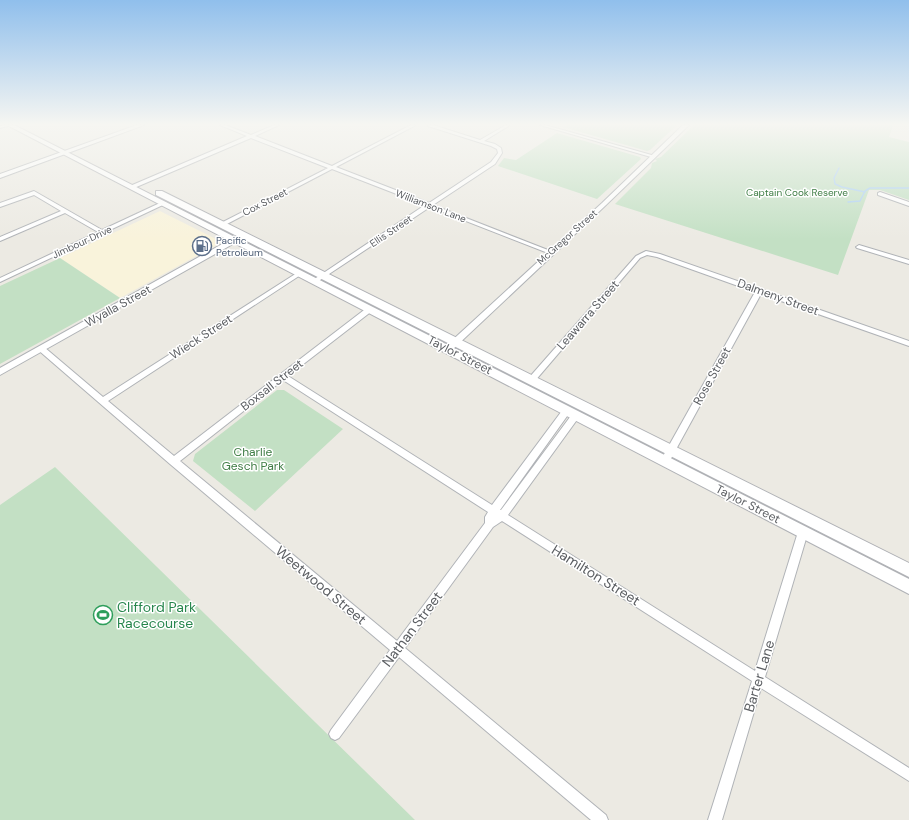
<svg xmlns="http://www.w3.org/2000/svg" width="909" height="820" font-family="'DM Sans',sans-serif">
	<rect width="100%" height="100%" fill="#eceae3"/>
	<!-- commercial -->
	<path fill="#f9f3db" d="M160 211 220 241V243L120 298 60 258Z"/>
	<!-- green -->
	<path fill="#c3e0c4" d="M567 125H677L650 150 647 151 563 127Z
		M694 125H893L889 137 909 142V200L880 190H869L838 275 615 204 651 168 652 163 657 161 655 159 661 157Z
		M557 133 640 157 641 159 597 199 498 166 504 158 516 160Z
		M60 258 120 298 0 364V286Z
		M277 390H284L343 429 255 511 193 461 195 454Z
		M55 467 415 820H0V505Z"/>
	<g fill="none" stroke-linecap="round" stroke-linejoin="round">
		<!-- stream -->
		<path stroke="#acd0f3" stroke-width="1.5" d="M839 168 834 178 835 184 842 187 865 192
			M848 202 860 201 865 191 870 188H909"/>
		<defs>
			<path id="minor" d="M5 125H11L0 128V126Z
				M220 125H225L251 135 274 125H279L255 136 332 166 411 125H416L336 167 429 203 491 162 498 153 497 149 491 146 428 126V125H433L480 140 506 125H510L484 141 495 144 501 148 502 153 495 164 433 205 553 252 552 253H548L430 207 317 282H313V280L425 205 332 169 225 225H221V223L328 168 251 138 134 188H130V186L247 136Z
				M540 125H545L655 156 651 157Z
				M34 191 102 230 162 202 167 203 0 282V278L98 232 65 213 0 241V237L61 211 34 195 0 207V203Z
				M880 192 909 202V206L878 195V193Z
				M859 245 909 260V264L857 248 856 247Z
				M646 251 660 254 909 341V346L761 294 668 464 665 465 662 464 661 461 662 458 755 292 657 257 647 255 640 258 534 382H528L527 380 636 256Z
				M300 271 303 273 302 274 108 401 174 456 368 307H372V311L288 376 492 505 564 408H570L571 410 570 412 500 510H501L573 413H579L580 415 579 417 508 515 755 671 798 532 800 529 803 528 806 529 808 532 765 677 909 768V781L761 688 722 820H708L752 681 502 521 493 527 405 648 606 815 608 820H591L399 657 339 738 335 740 331 738 329 734 331 730 390 650 170 464 37 349 41 346 44 347 103 397ZM283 380 488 512 485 517V523L397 641 180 461Z"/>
			<path id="tertiary" d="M137 125H144L0 178V174Z
				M683 125H689L606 205 452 350H446L445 348 446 346 602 203Z
				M233 238H239L240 240 0 375V368Z"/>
			<path id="secondary" d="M7 125H14L909 579V594Z
				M156 191H162L909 563V577L156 195Z"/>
		</defs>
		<!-- minor casing -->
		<use href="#minor" stroke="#b0b3b7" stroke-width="2"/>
		<!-- tertiary casing -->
		<use href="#tertiary" stroke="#b0b3b7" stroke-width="2"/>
		<!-- secondary casing -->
		<use href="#secondary" stroke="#b0b2b6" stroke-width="2"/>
		<!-- minor -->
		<use href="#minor" fill="#fff" fill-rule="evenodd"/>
		<!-- tertiary -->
		<use href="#tertiary" fill="#fff" fill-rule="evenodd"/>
		<!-- secondary -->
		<use href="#secondary" fill="#fff" fill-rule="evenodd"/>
	</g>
	<!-- sky -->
	<linearGradient id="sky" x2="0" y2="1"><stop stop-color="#90bfec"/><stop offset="0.52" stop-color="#f6f6f2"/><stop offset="1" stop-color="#f6f6f2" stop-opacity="0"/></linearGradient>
	<rect width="909" height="239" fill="url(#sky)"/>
	<!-- icons -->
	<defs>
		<symbol id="fuel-ring" viewBox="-11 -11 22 22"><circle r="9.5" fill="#fff" stroke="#5c6f8a" stroke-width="1.5"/><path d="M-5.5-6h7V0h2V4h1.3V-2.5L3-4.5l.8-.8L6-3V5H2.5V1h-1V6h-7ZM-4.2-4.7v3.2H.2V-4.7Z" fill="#5c6f8a"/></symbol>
		<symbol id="stadium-ring" viewBox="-11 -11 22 22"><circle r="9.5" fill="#fff" stroke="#2e9e5b" stroke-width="1.5"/><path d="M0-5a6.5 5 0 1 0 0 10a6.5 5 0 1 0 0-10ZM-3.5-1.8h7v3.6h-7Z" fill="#2e9e5b"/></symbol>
	</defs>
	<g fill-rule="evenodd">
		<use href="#fuel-ring" x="191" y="235" width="22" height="22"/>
		<use href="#stadium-ring" x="92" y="604" width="22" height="22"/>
	</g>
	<g text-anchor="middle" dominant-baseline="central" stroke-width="3" stroke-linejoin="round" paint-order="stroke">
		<!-- far-park labels -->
		<g font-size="10" fill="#3f7d45" stroke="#fff">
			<text x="797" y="192">Captain Cook Reserve</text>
		</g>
		<!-- far-street labels -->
		<g font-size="10" fill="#5b5e62" stroke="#fff">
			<text transform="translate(265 202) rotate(-27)">Cox Street</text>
			<text transform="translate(431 206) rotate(21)">Williamson Lane</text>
			<text transform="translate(391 231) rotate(-34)">Ellis Street</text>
			<text transform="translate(567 237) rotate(-42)">McGregor Street</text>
			<text transform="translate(82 242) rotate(-25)">Jimbour Drive</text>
		</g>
		<!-- far-service labels -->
		<g font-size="10" fill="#4e5e75" stroke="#fff" text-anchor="start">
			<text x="216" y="240">Pacific<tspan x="216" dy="12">Petroleum</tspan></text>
		</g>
		<!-- street labels -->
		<g font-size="12" fill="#5b5e62" stroke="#fff">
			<text transform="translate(778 297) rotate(20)">Dalmeny Street</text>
			<text transform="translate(118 306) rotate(-29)">Wyalla Street</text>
			<text transform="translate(588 315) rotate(-49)">Leawarra Street</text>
			<text transform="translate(201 337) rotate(-33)">Wieck Street</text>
			<text transform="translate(460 355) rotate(27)">Taylor Street</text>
			<text transform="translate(712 376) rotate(-61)">Rose Street</text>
			<text transform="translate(272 385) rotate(-38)">Boxsall Street</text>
			<text transform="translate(748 504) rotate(27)">Taylor Street</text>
		</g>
		<!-- park labels -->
		<g font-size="12" fill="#3f7d45" stroke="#fff">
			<text x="253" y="452">Charlie<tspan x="253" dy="14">Gesch Park</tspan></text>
		</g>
		<!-- near-street labels -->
		<g font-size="14" fill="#5b5e62" stroke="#fff">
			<text transform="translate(596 575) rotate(32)">Hamilton Street</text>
			<text transform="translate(321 585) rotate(40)">Weetwood Street</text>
			<text transform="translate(412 629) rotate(-53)">Nathan Street</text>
			<text transform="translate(759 676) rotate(-73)">Barter Lane</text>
		</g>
		<!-- near-leisure labels -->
		<g font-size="14" fill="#27864d" stroke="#fff" text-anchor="start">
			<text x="117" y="607">Clifford Park<tspan x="117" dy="16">Racecourse</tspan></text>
		</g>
	</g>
</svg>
